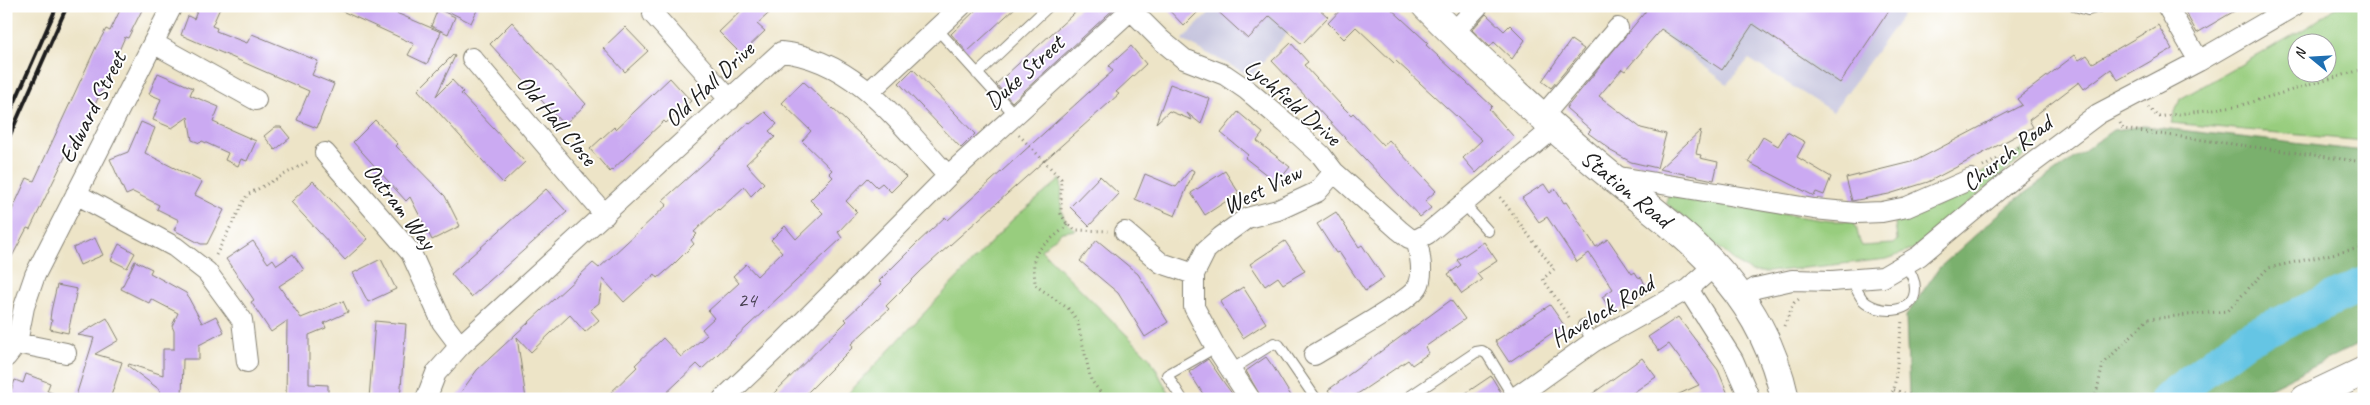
<svg xmlns="http://www.w3.org/2000/svg" width="2370" height="405" font-family="Caveat,sans-serif">
	<rect width="100%" height="100%" fill="#fff"/>
	<filter id="ink" filterUnits="userSpaceOnUse"><feTurbulence type="fractalNoise" baseFrequency=".02" numOctaves="2"/><feDisplacementMap in="SourceGraphic" scale="10" xChannelSelector="R" yChannelSelector="G"/><feConvolveMatrix kernelMatrix="1 2 1 2 8 2 1 2 1" color-interpolation-filters="sRGB"/></filter>
	<filter id="wash" filterUnits="userSpaceOnUse"><feTurbulence type="fractalNoise" baseFrequency=".0096" numOctaves="4" result="noise"/><feDisplacementMap in="SourceGraphic" scale="20" xChannelSelector="R" yChannelSelector="G"/><feGaussianBlur stdDeviation="1.12" result="paint"/><feColorMatrix in="noise" values="0 0 0 0 0 0 0 0 0 0 0 0 0 0 0 0 0 1.4 0 .05"/><feComposite in="paint" operator="in"/></filter>
	<g filter="url(#wash)">
		<rect width="100%" height="100%" fill="#ede4c7"/>
		<!-- industrial -->
		<path fill="#c2c1dc" d="M1216 6H1310L1251 76 1182 40Z
			M1626 6H1909L1833 112 1749 59 1727 84Z"/>
		<!-- green -->
		<path fill="#98cd7e" stroke="#5a744d" fill-rule="evenodd" d="M2337 6H2364V141L2171 123 2180 99 2311 25ZM2298 42H2328V72H2298Z
			M2039 139 2041 142 1926 238 1912 250 1887 259 1768 272H1752L1741 266 1666 203 1668 195 1733 207 1830 221H1853C1859 230 1857 238 1862 246L1893 244 1897 240 1895 223 1903 217 1948 202 1977 185 1975 177Z
			M1061 179C1064 202 1054 215 1076 230L1062 232 1041 250 1150 358 1172 399H843L1012 220Z"/>
		<!-- forest -->
		<path fill="#7ab06d" stroke="#4b6644" d="M2144 126 2364 151V341L2248 399H1904L1909 395 1906 316 1939 268 2011 203 2113 130Z"/>
		<g fill="none" stroke-linecap="round" stroke-linejoin="round">
			<!-- river -->
			<path stroke="#65c5e4" stroke-width="34" d="M2167 399 2246 339 2364 284"/>
		</g>
		<g id="blocks">
			<!-- building -->
			<path fill="#cbaaf2" d="M122 6H144L128 38 125 37 75 150 70 147 30 229 27 228 6 268V223L27 178 34 181 96 47 106 29 110 31Z
				M199 6H221L212 26 217 28 216 31 247 43 252 34 318 61 312 75 334 84 317 128 297 120 309 91 181 35 188 16 194 19Z
				M331 6H397L394 12 441 32 427 64 408 55 414 44Z
				M438 6H479L471 23Z
				M746 6H777L757 24 765 31 741 54 719 32Z
				M980 6H1017L967 52 951 34Z
				M1082 6H1117L1012 102 996 84Z
				M1165 6H1204L1184 26Z
				M1212 6H1316L1328 17 1302 44 1270 16 1248 39Z
				M1344 6H1388L1428 43 1426 45 1492 106 1489 109 1514 137 1476 173 1463 158 1482 140 1396 61 1394 63 1356 27 1344 39 1328 23Z
				M1650 6H1892L1840 83 1753 24 1722 70 1661 29 1625 71 1622 69 1599 96 1641 128 1666 134 1657 168 1631 162 1609 150 1610 149 1588 133 1591 130 1566 108Z
				M2182 6H2243L2197 33Z
				M438 9 455 17 448 34 431 26Z
				M1486 14 1504 31 1510 25 1525 40 1512 59 1494 42 1490 47 1472 30Z
				M512 22 586 104 564 125 490 44Z
				M2158 25 2172 49 2118 80 2111 69 2084 89 2079 82 2029 120 2033 127 1928 182 1889 194 1852 201 1846 178 1915 161 2022 105 2017 99 2075 55 2079 60 2087 55 2093 63Z
				M625 27 648 51 625 72 603 48Z
				M1571 40 1584 49 1551 88 1542 81Z
				M1291 43 1308 62 1304 65 1340 104 1351 115 1353 113 1383 145 1389 140 1436 191 1425 201 1431 208 1420 217 1272 61Z
				M1131 46 1146 64 1116 92 1119 94 922 270 886 306 889 309 851 344 853 347 801 399H768L847 321 845 319 882 284 879 281 916 244 945 217 948 220 1088 93 1113 71 1109 66Z
				M453 55 455 56 436 96 452 80 463 92 461 94 525 162 503 183 418 90Z
				M913 69 975 134 961 148 899 83Z
				M158 73 193 88 190 95 219 107 213 122 256 141 247 161 241 159 238 166 225 160 228 153 202 141 200 143 192 140 188 117 172 128 153 120 161 99 149 94Z
				M670 78 691 101 666 123 664 121 610 172 590 149 614 127 616 129Z
				M803 81 906 177 891 192 882 183 877 187 868 178 846 201 857 212 838 232 842 238 702 369 697 364 660 399H604L637 367 635 365 663 338 681 357 707 335 702 329 714 318 708 311 739 283 733 276 746 264 757 276 782 252 771 240 785 226 796 239 823 213 810 200 833 177 829 173 832 170 802 141 811 131 782 103Z
				M1170 84 1210 99 1201 124 1187 113 1192 120 1169 111 1156 123Z
				M765 112 777 124 769 131 775 137 746 164 764 183 751 196 744 187 719 210 718 209 694 232 697 234 691 240 694 244 672 266 658 278 655 274 624 302 603 279 599 303 590 310 599 320 585 332 570 315 531 352 517 337 526 399H456L477 370 593 263 599 268 667 205 663 200 749 123 750 124Z
				M1238 112 1263 133 1257 141 1290 167 1277 183 1245 158 1248 155 1221 133Z
				M375 120 398 144 396 146 445 196 460 226 432 240 410 197 406 201 353 142Z
				M141 122 155 128 145 153 202 182 195 195 224 210 207 244H201L174 230 179 220 157 209 159 205 133 192 126 195 110 159 128 152Z
				M275 127H281L290 138 275 150 264 136Z
				M1701 130 1696 154 1701 155 1700 158 1718 162 1714 180 1659 169Z
				M1787 132 1805 142 1797 157 1831 177 1824 195 1816 192 1814 196 1748 162 1763 137 1778 146Z
				M1191 169 1194 171 1175 216 1135 199 1145 174 1176 187Z
				M1225 171 1239 193 1205 215 1191 193Z
				M1100 176 1119 194 1089 226 1070 207Z
				M313 181 368 239 345 260 291 202Z
				M1544 184 1550 193 1555 189 1564 203 1566 202 1596 247 1608 239 1632 274 1635 272 1638 277 1642 278 1648 292 1613 313 1602 297 1613 289 1589 253 1577 262 1547 217 1539 222 1522 198Z
				M546 189 567 212 471 297 451 274Z
				M1336 212 1359 247 1362 245 1384 278 1365 291 1339 252 1336 253 1317 224Z
				M95 238 103 255 80 265 73 248Z
				M1097 240 1138 274 1168 322 1145 337 1118 293 1080 261Z
				M253 241 268 263 273 259 277 265 293 254 304 270 279 286 301 318 343 301 348 312 324 323 326 328 309 335V384L328 385V399H286L287 321 271 332 251 302 254 300 226 259Z
				M1285 241 1305 271 1283 284 1278 277 1265 286 1250 264Z
				M1484 242 1497 261 1477 274 1482 280 1462 294 1448 274 1461 265 1457 260Z
				M119 244 135 253 127 268 111 260Z
				M381 259 396 289 368 302 353 273Z
				M135 261 152 269 150 273 186 293 202 323 216 316 224 332 199 345V359H183L182 399H160V390L128 366 129 364 163 375V349H174V331L172 326 178 313 151 299 149 303 121 289Z
				M57 285 77 289 68 333 50 329 52 320H50L51 311Z
				M1243 287 1266 323 1243 338 1220 302Z
				M1451 300 1465 319 1425 347 1429 353 1412 365 1408 360 1350 399H1334L1328 390Z
				M1550 305 1564 325 1509 362 1495 341Z
				M1678 317 1718 370 1730 399H1668L1699 385 1669 344 1659 351 1648 337Z
				M107 318 119 340 95 354 122 362 110 399H75L94 338 78 335Z
				M375 321 406 324 400 399H369Z
				M1266 357 1274 368 1293 399H1262L1246 371Z
				M1642 358 1656 377 1624 399H1585Z
				M1208 359 1225 384 1236 399H1203L1205 397 1189 372Z
				M26 374 50 383 47 391 61 396V399H18L9 396 15 380 23 383Z
				M1491 376 1502 394 1501 399H1457Z"/>
		</g>
	</g>
	<g filter="url(#ink)">
		<use href="#blocks" fill-opacity="0" stroke="#848072" stroke-width="1"/>
		<g fill="none" stroke-linecap="round" stroke-linejoin="round">
			<defs>
				<path id="service" d="M2075 6 2088 10 2102 6
					M937 29 1015 115
					M977 74 1049 6
					M1463 203 1488 231
					M1851 279C1855 285 1858 294 1863 300 1877 314 1915 316 1915 289 1915 279 1910 272 1905 264
					M1583 325 1593 342
					M1231 370 1274 343 1279 345 1316 399
					M1182 399 1167 375 1216 347
					M1406 399 1476 352 1482 351 1487 354 1514 398"/>
				<path id="minor" d="M2167 6 2199 61
					M1131 10 1161 40 1184 59 1225 75 1247 90 1286 123 1321 155 1334 172 1399 230 1409 238 1416 240
					M653 14 730 100
					M1453 33 1478 6
					M153 43 256 100
					M472 58 605 215
					M870 91 961 6
					M1542 117 1618 28
					M325 153 411 253 442 322 460 346
					M1613 176 1814 209 1857 213 1882 212 1907 207 1971 179
					M76 194 175 247 207 272 242 320 247 362
					M1125 232 1161 263 1194 274
					M1688 289 1733 360 1750 399
					M1742 297 1756 288 1792 280 1832 281 1883 277 1919 256 2010 180 2098 114 2199 61 2294 6
					M17 343 66 353
					M1314 355C1332 344 1411 301 1418 286 1424 275 1420 252 1416 240L1427 234 1554 128
					M6 357 17 343 24 307 35 275 172 6
					M426 399 436 373 460 346 781 52C855 59 901 125 948 176
					M723 399 781 344 948 176 1135 6
					M1250 399 1214 344 1194 307V274L1206 250 1221 237 1247 218 1278 210 1317 192 1334 172
					M1513 399 1593 342 1688 289 1715 265"/>
				<g id="secondary">
					<path id="s1" d="M1426 6C1476 56 1527 105 1581 151 1670 229 1758 273 1785 399"/>
				</g>
				<path id="trunk" d="M2305 399 2364 371"/>
			</defs>
			<!-- service casing -->
			<use href="#service" stroke="#848072" stroke-width="12"/>
			<!-- minor casing -->
			<use href="#minor" stroke="#848072" stroke-width="22"/>
			<!-- secondary casing -->
			<use href="#secondary" stroke="#848072" stroke-width="30"/>
			<!-- trunk casing -->
			<use href="#trunk" stroke="#848072" stroke-width="30"/>
			<!-- path -->
			<path stroke="#848072" stroke-width="3" stroke-dasharray="1 4" stroke-linecap="butt" d="M2148 107 2158 117 2241 105 2364 69
				M2120 123 2123 129 2364 162
				M1019 135 1061 179V214L1067 224 1076 230 1108 231
				M1983 167 2021 146
				M1500 197 1554 269 1543 279 1571 320
				M1067 224C1059 236 1037 245 1034 260 1033 267 1035 277 1035 285L1069 309 1077 320 1091 380 1105 399
				M216 255 247 195 309 161
				M1784 326 1794 303 1799 299
				M1894 390 1923 399
				M1885 399 1894 390 1902 321
				M2095 399 2103 364 2148 319 2227 311 2268 268 2364 247"/>
			<!-- service -->
			<use href="#service" stroke="#fff" stroke-width="10"/>
			<!-- minor -->
			<use href="#minor" stroke="#fff" stroke-width="20"/>
			<!-- secondary -->
			<use href="#secondary" stroke="#fff" stroke-width="28"/>
			<!-- trunk -->
			<use href="#trunk" stroke="#fff" stroke-width="28"/>
			<!-- rail -->
			<path stroke="#1c1c1c" stroke-width="4" d="M6 122 57 6
				M6 144 67 6"/>
		</g>
	</g>
	<g text-anchor="middle" dominant-baseline="central" stroke-width="4" stroke-linejoin="round" paint-order="stroke">
		<!-- number labels -->
		<g font-size="21" fill="#484052">
			<text x="747" y="300">24</text>
		</g>
		<!-- street labels -->
		<g font-size="24" fill="#1c1c1c" stroke="#fff">
			<text transform="translate(1024 72) rotate(-42)">Duke Street</text>
			<text transform="translate(709 84) rotate(-43)">Old Hall Drive</text>
			<text transform="translate(1293 102) rotate(41)">Lychfield Drive</text>
			<text transform="translate(92 107) rotate(-63)">Edward Street</text>
			<text transform="translate(557 120) rotate(50)">Old Hall Close</text>
			<text transform="translate(2007 153) rotate(-38)">Church Road</text>
			<text stroke="none"><textPath href="#s1" startOffset="271">Station Road</textPath></text>
			<text transform="translate(1262 189) rotate(-26)">West View</text>
			<text transform="translate(400 206) rotate(52)">Outram Way</text>
			<text transform="translate(1602 311) rotate(-31)">Havelock Road</text>
		</g>
	</g>
	<!-- margin -->
	<rect width="2370" height="405" fill="none" stroke="#fff" stroke-width="25"/>
	<!-- north arrow -->
	<g transform="translate(2312 58) rotate(288)"><circle r="24" fill="#ffffff" stroke="#a4a4a4"/>
	<path d="M0-4L9 19L0 12L-9 19Z" fill="#1f6fb2"/>
	<text y="-8" font-size="14" font-weight="bold" text-anchor="middle" fill="#1c1c1c">N</text>
	</g>
</svg>
